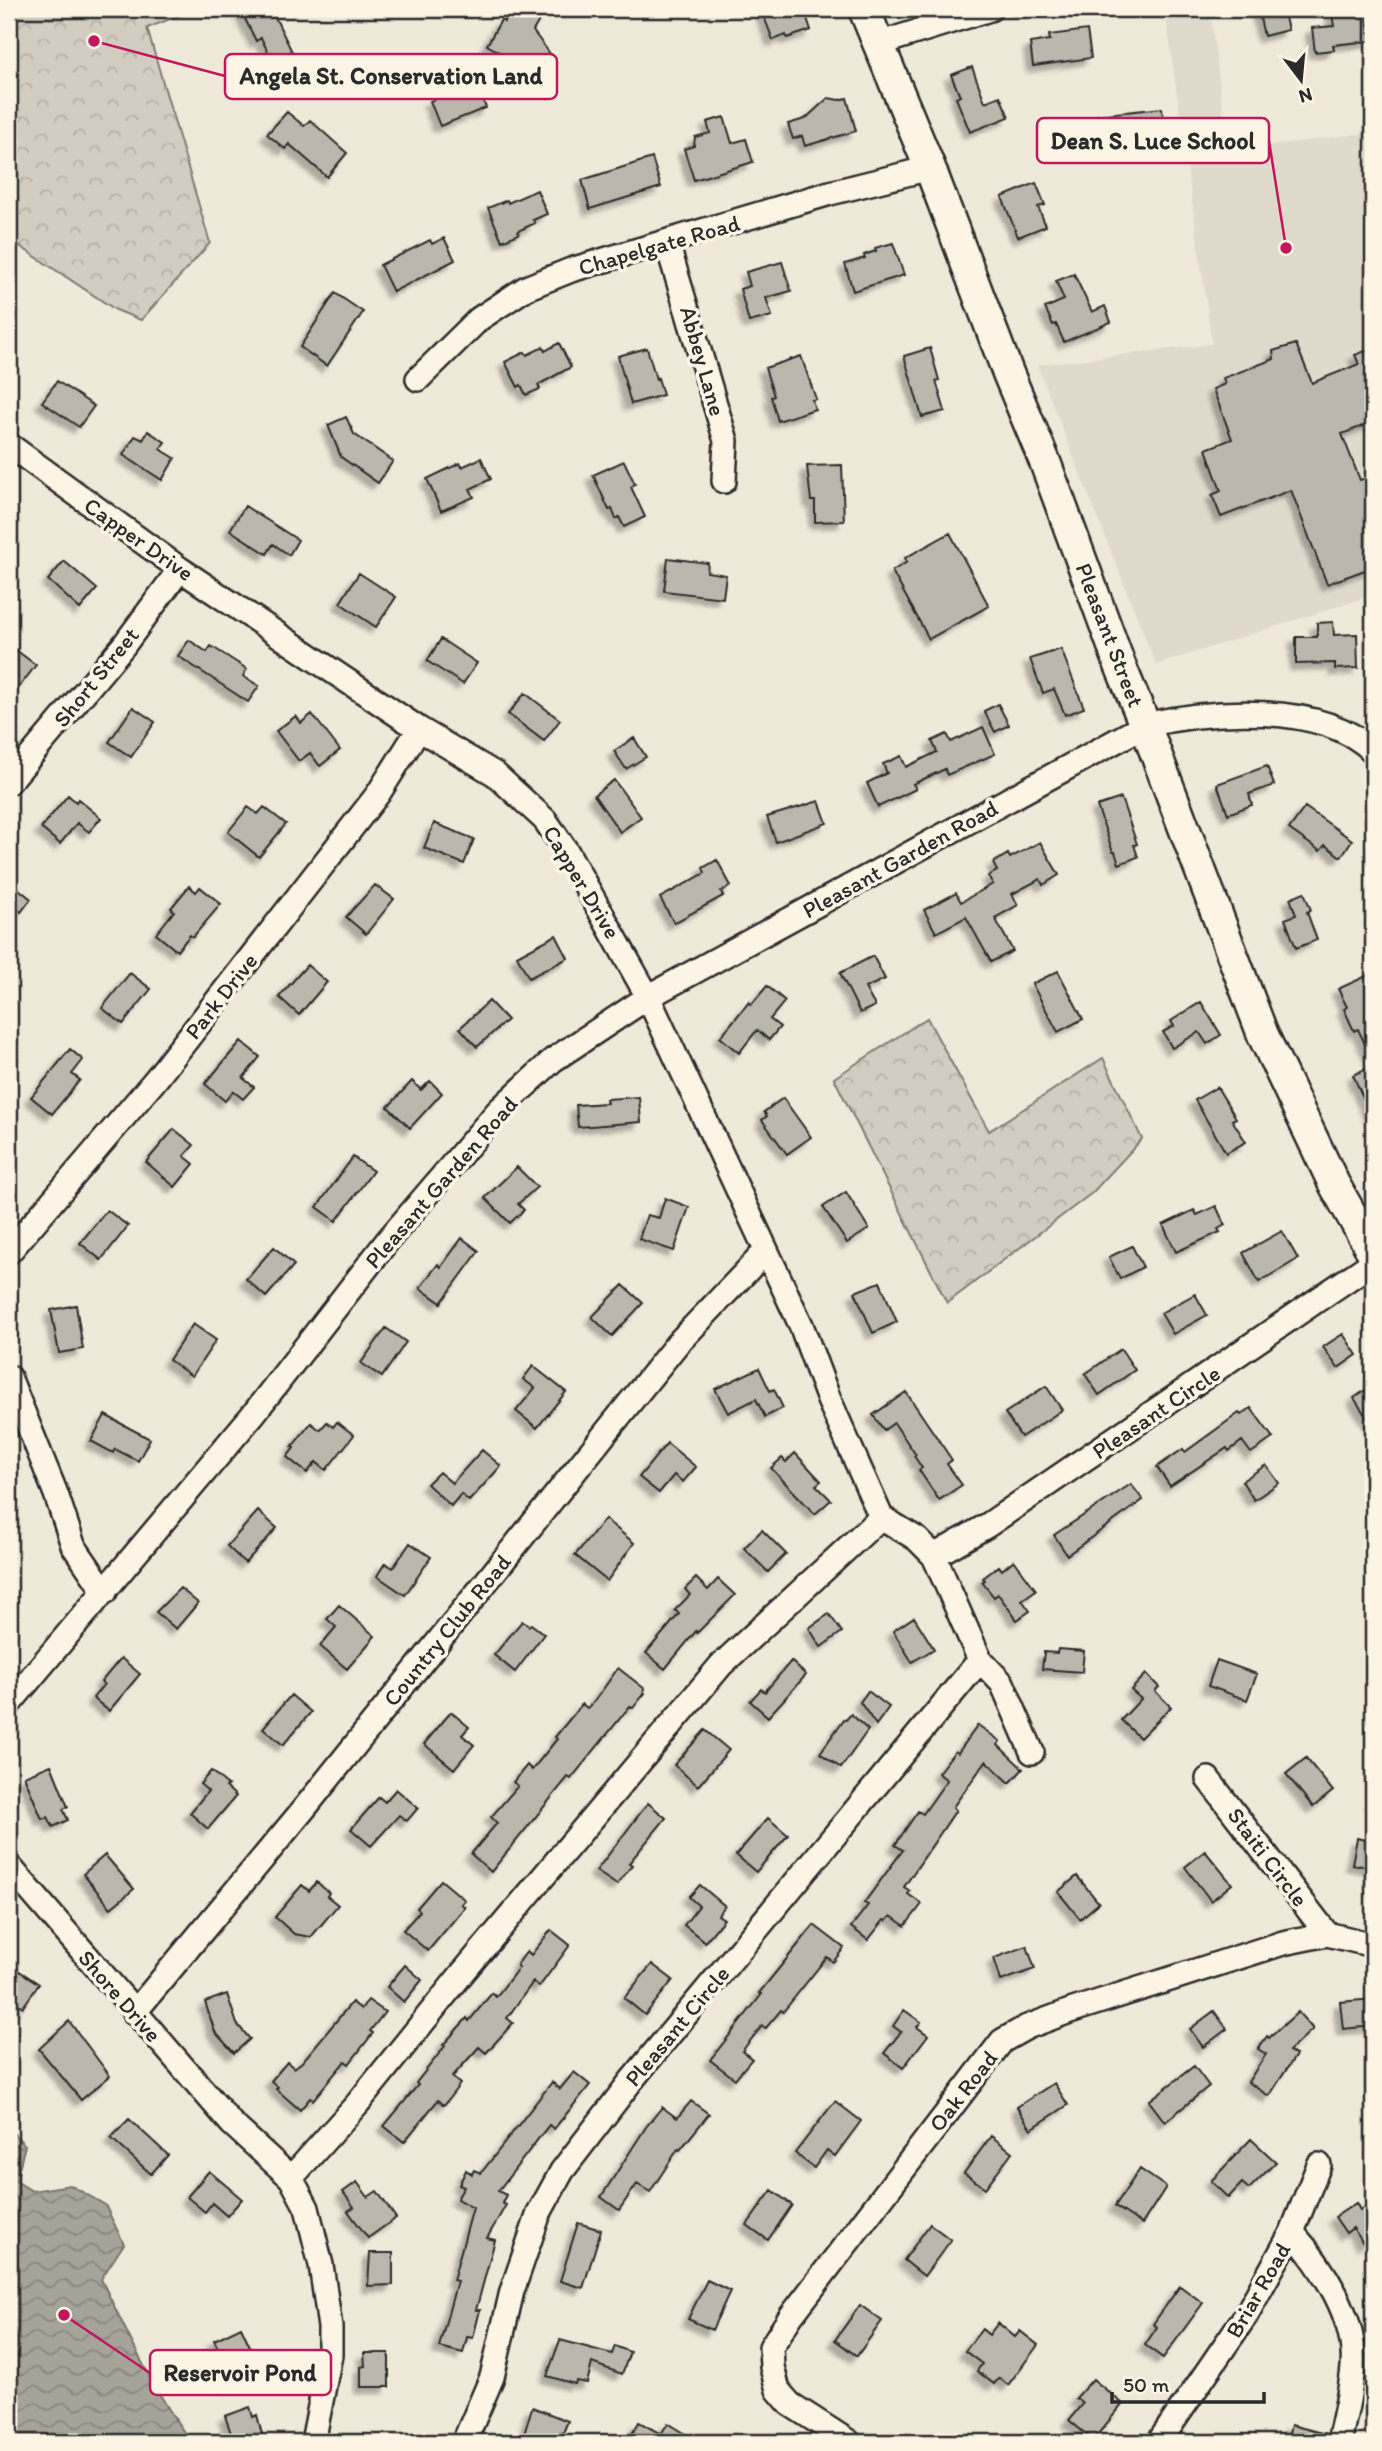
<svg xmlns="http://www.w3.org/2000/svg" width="1382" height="2451" font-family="Itim,sans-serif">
	<defs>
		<pattern id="forest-crowns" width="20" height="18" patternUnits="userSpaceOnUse" patternTransform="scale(1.75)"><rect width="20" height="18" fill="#d2cdc0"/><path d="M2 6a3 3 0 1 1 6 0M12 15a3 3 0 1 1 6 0" fill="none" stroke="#b4b0a5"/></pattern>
		<pattern id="water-waves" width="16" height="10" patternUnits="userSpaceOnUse" patternTransform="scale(1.75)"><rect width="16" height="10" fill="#a6a399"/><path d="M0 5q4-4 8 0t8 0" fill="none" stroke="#87857d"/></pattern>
		<filter id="shadow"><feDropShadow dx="-6" dy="6" stdDeviation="2" flood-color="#0004"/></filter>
	</defs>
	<rect width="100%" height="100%" fill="#efe9da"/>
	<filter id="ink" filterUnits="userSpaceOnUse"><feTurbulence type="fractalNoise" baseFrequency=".0143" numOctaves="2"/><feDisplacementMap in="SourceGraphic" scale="14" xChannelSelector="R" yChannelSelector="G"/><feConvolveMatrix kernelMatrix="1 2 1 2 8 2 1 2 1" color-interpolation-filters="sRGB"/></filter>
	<g filter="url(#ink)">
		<!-- built -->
		<path fill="#e0dacc" d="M1165 9H1210L1228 151 1373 132V595L1156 665 1037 365 1212 344Z"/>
		<!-- forest -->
		<path fill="url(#forest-crowns)" stroke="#7e7c76" stroke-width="2" d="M9 9H196L147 28 210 243 141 320 116 310 9 239Z
			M927 1018 989 1131 1103 1058 1142 1139 1092 1193 947 1303 834 1078Z"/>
		<!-- water -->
		<path fill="url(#water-waves)" stroke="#75736d" stroke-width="2" d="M9 2129 25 2145 16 2181 32 2191 70 2185 105 2205 124 2244 101 2279C128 2335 154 2392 191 2442H9Z"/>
		<!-- building -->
		<path fill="#bcb7ac" stroke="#2b2b2b" stroke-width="2" filter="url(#shadow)" d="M240 9H271L299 66 280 75 261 38 256 41Z
			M511 9H534L543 14 533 31 551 55 538 75 487 45 501 20 504 22Z
			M761 9H804L811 30 787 38 786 35 773 40Z
			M1258 9H1283L1288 30 1264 36Z
			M1366 9 1370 41 1333 45 1334 50 1315 52 1312 28 1334 26 1332 13Z
			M1087 30 1091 58 1033 66 1030 43 1050 40 1049 35Z
			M972 67 985 102 1000 96 1009 117 970 132 956 98 960 96 951 75Z
			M473 75 486 108 440 126 430 101 448 94 445 87Z
			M828 98 839 100 847 98 856 131 805 146 802 136 793 139 788 124 805 119Z
			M1162 108 1165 135 1101 143 1098 115Z
			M287 112 304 126 310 120 347 153 327 177 289 144 285 149 267 134Z
			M724 117 732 143 746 139 753 162 694 180 684 149 694 146 695 137 710 133 707 122Z
			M652 158 661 187 590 209 582 180Z
			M1036 183 1045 205 1038 207 1046 226 1018 237 1002 197Z
			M537 190 547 214 533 220 535 223 518 231 519 234 502 241 488 208 507 200 508 203Z
			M444 238 455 260 393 292 380 265 430 240 432 244Z
			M893 243 904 275 853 291 845 264 865 258 864 255 876 251 875 248Z
			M782 262 791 291 766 298 772 316 749 322 740 289 750 286 746 272Z
			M1074 274 1092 312 1105 306 1111 322 1064 342 1056 324 1053 325 1045 308 1064 300 1056 281Z
			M335 293 363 312 327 366 300 347Z
			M559 343 571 367 538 385 540 389 526 395 521 385 518 387 505 362 525 352 527 355 543 347 545 351Z
			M1296 344 1312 383 1359 364 1355 355 1373 348V422L1342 434 1360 480 1366 478 1373 498V567L1327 584 1291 490 1221 517 1212 495 1221 491 1206 449 1232 439 1213 389 1225 384 1223 378 1274 359 1273 351Z
			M647 348 656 379 658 378 663 395 631 404 618 356Z
			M930 348 939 380 936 381 945 411 922 417 904 356Z
			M801 356 816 399 812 400 815 409 778 421 771 397 774 396 765 368Z
			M57 381 94 406 79 427 42 402Z
			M346 417 354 434 393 461 378 483 341 457 328 425Z
			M148 431 165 442 160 449 175 458 162 480 123 455 135 436 143 440Z
			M481 458 491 479 470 489 474 497 441 511 427 479 460 463 462 467Z
			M624 461 635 484 631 487 645 517 624 527 619 517 616 519 612 509 609 510 593 475Z
			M842 465 844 521 815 522V501H811L807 466Z
			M245 506 298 540 289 555 273 544 267 554 230 530Z
			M950 533 989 606 929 639 892 571 907 562 905 558Z
			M668 558 708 563 707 572 726 575 723 598 664 591Z
			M64 561 97 589 80 609 48 580Z
			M359 573 396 597 376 627 340 603Z
			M1333 622 1334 635 1357 634 1358 668 1335 669V663L1296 664V637H1317V623Z
			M441 639 477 663 463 684 427 661Z
			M189 640 207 652 211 646 247 669 243 676 259 686 248 702 178 656Z
			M9 645 36 665 9 700Z
			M1061 649 1084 708 1065 715 1054 689 1043 693 1030 659Z
			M525 693 560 720 544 741 508 714Z
			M998 704 1009 725 995 732 984 711Z
			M133 707 155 722 131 757 109 742Z
			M312 714 340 750 320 766 310 753 299 761 276 731 296 716 301 723Z
			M983 727 995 754 947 775 945 769 913 784 916 789 878 807 867 783 887 773 883 764 901 756 906 767 937 752 932 741 947 734 951 742Z
			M634 738 646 757 626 769 614 751Z
			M1267 766 1274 785 1249 794 1252 805 1228 814 1217 784Z
			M614 780 641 817 620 832 594 795Z
			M68 795 76 802 78 799 101 818 89 832 77 823 60 844 41 828Z
			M1121 798 1137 844 1134 845 1138 857 1119 864 1115 852H1113L1097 806Z
			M819 801 827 823 776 842 767 817Z
			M248 807 258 814 264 807 286 824 259 857 228 832Z
			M1305 807 1352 840 1341 857 1325 845 1320 851 1289 829Z
			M434 823 474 839 464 864 424 848Z
			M1040 842 1059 875 1043 885 1040 879 1012 894 1018 905 995 918 1013 951 991 962 966 917 936 933 924 910 956 893 961 902 993 884 988 876 997 871 993 863 1008 854 1010 858Z
			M717 860 731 886 721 892 723 896 674 923 660 898 705 873 703 868Z
			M9 881 31 899 21 912 9 902Z
			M375 885 394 899 366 934 346 917Z
			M189 886 196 892 200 887 221 904 193 937 190 935 177 951 156 934 174 911 171 908Z
			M1304 892 1311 910 1307 912 1317 940 1296 948 1285 919 1296 915 1290 898Z
			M556 935 568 958 529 978 517 956Z
			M873 956 885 979 865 988 875 1006 860 1013 840 973Z
			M307 965 327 982 299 1015 279 997Z
			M1058 971 1083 1019 1058 1032 1032 984Z
			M130 973 151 989 123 1024 102 1008Z
			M1373 973V1061L1358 1029 1354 1031 1344 1009 1347 1007 1338 989Z
			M767 986 785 1001 770 1019 780 1027 769 1040 757 1030 739 1053 720 1037 749 1002 751 1005Z
			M489 1001 507 1020 477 1047 460 1028Z
			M1201 1002 1221 1035 1207 1044 1199 1032 1172 1048 1163 1032 1174 1026 1171 1021Z
			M241 1041 260 1057 243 1078 254 1087 243 1099 233 1091 225 1101 205 1084Z
			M70 1049 83 1060 72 1074 80 1080 52 1114 31 1097Z
			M1373 1065V1120L1353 1075Z
			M412 1081 421 1090 430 1081 442 1093 410 1128 388 1107Z
			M1217 1087 1236 1118 1232 1120 1246 1142 1226 1153 1195 1100Z
			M639 1097 641 1122 578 1127 576 1105 607 1103 606 1099Z
			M783 1098 811 1137 787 1154 762 1120 767 1116 764 1112Z
			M174 1129 194 1145 184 1156 194 1164 175 1187 146 1162Z
			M353 1157 373 1171 336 1221 317 1207Z
			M517 1167 537 1187 518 1204 524 1210 510 1223 485 1198Z
			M846 1192 869 1229 847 1243 823 1207Z
			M665 1198 689 1207 674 1251 639 1239 647 1215 659 1218Z
			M1216 1206 1225 1225 1218 1229 1220 1232 1176 1252 1163 1225 1194 1210 1197 1215Z
			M107 1210 128 1226 101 1260 80 1243Z
			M1282 1231 1298 1259 1259 1282 1243 1253Z
			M462 1238 479 1251 441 1303 420 1288 438 1264 441 1267Z
			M1132 1246 1143 1267 1120 1279 1109 1257Z
			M274 1247 294 1265 266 1297 246 1279Z
			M880 1282 897 1322 873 1333 855 1292Z
			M623 1285 643 1303 612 1336 592 1317Z
			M1195 1294 1207 1315 1173 1334 1161 1313Z
			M76 1305 83 1349 59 1353 51 1310Z
			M193 1324 216 1340 192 1376 169 1360Z
			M386 1328 406 1342 382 1377 361 1363Z
			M1343 1334 1357 1355 1338 1368 1323 1347Z
			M1121 1349 1135 1370 1099 1395 1085 1374Z
			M533 1366 566 1392 537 1428 516 1411 535 1388 523 1379Z
			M759 1368 770 1391 774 1389 783 1408 765 1417 756 1399 728 1413 715 1389Z
			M1373 1385V1427L1354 1398Z
			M1046 1386 1062 1410 1021 1437 1005 1413Z
			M906 1392 952 1460 947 1464 962 1485 939 1500 919 1470 922 1468 914 1456 916 1455 894 1423 884 1430 873 1415Z
			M1251 1408 1273 1438 1251 1453 1242 1441 1229 1451 1227 1448 1170 1486 1157 1467 1183 1449 1185 1452 1239 1413 1241 1415Z
			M105 1415 150 1439 138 1461 115 1449 113 1453 91 1441Z
			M327 1422 333 1427 337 1422 354 1435 326 1470 316 1462 307 1473 287 1457 294 1448 292 1447 311 1423 320 1430Z
			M667 1443 696 1467 683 1482 674 1475 659 1493 639 1477Z
			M482 1450 501 1466 469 1501 461 1494 451 1506 427 1484 439 1472 452 1483Z
			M795 1453 821 1481 816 1485 831 1500 815 1514 771 1468 782 1458 786 1462Z
			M1266 1465 1279 1483 1254 1500 1242 1481Z
			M1131 1484 1143 1500 1067 1555 1054 1535Z
			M258 1511 277 1528 245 1563 227 1546Z
			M605 1519 634 1543 607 1581 575 1555Z
			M762 1530 786 1554 768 1572 744 1548Z
			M410 1543 431 1557 405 1595 377 1576 385 1563 393 1568Z
			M1014 1560 1036 1590 1022 1600 1030 1611 1017 1620 998 1594 994 1597 982 1582 985 1580 983 1578 999 1566 1002 1570Z
			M696 1578 708 1590 718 1579 735 1595 697 1633 696 1631 665 1669 646 1653 679 1614 675 1610 690 1595 685 1589Z
			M180 1588 198 1603 176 1629 156 1612Z
			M339 1605 375 1636 347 1669 320 1646 336 1627 327 1619Z
			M829 1614 842 1632 821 1647 809 1628Z
			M914 1617 934 1649 912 1662 893 1631Z
			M522 1621 529 1626 531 1624 544 1634 515 1672 494 1655Z
			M1058 1649 1084 1651 1082 1672 1042 1669 1044 1652 1057 1653Z
			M121 1658 140 1674 109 1711 93 1698 104 1684 101 1682Z
			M1217 1660 1257 1674 1247 1700 1208 1686Z
			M791 1661 806 1675 768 1717 750 1701 761 1689 765 1692Z
			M618 1668 645 1689 643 1691 645 1693 633 1708 630 1706 571 1779 568 1777 491 1872 471 1854 497 1823 491 1817 518 1786 513 1782 527 1765 532 1770 557 1739 555 1737 582 1704 587 1708 594 1702Z
			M1146 1674 1159 1687 1155 1691 1171 1707 1140 1738 1121 1720 1141 1699 1131 1690Z
			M868 1691 889 1707 876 1725 860 1702Z
			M291 1695 311 1712 283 1745 263 1728Z
			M451 1712 469 1727 462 1735 474 1745 454 1769 424 1744Z
			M851 1714 868 1730 841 1768 820 1753 844 1719 846 1720Z
			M978 1725 1000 1741 998 1745 1023 1769 1010 1783 986 1761 953 1807 956 1810 904 1887 910 1891 908 1894 922 1904 905 1926 891 1916 886 1921 884 1920 868 1940 851 1927 868 1905 864 1903 903 1850 895 1845 918 1811 923 1814 947 1780 938 1773 955 1751 958 1753Z
			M705 1730 729 1750 698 1786 674 1765Z
			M1306 1758 1333 1791 1313 1807 1286 1774Z
			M51 1765 68 1807 63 1809 68 1820 53 1827 48 1817 42 1819 24 1776Z
			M211 1771 228 1785 226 1787 236 1796 208 1829 190 1813 208 1791 200 1784Z
			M396 1789 418 1808 407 1821 399 1815 371 1846 351 1829 379 1797 385 1802Z
			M648 1803 666 1818 629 1863 632 1865 617 1885 596 1871Z
			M768 1818 788 1835 756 1872 736 1855Z
			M1357 1838 1373 1842V1868L1352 1864Z
			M1205 1851 1232 1884 1211 1901 1185 1867Z
			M105 1855 134 1889 111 1908 83 1874Z
			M1077 1876 1099 1903 1080 1919 1058 1892Z
			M441 1880 465 1900 461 1904 465 1907 428 1951 403 1930 420 1911 417 1908Z
			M317 1882 329 1893 327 1896 338 1905 311 1937 294 1934 275 1917 302 1885 309 1891Z
			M700 1885 725 1906 718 1915 724 1919 705 1942 684 1925 699 1906 689 1897Z
			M814 1925 844 1948 833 1962 827 1957 783 2012 781 2010 766 2028 762 2026 742 2051 752 2059 735 2079 710 2060 762 1994 759 1993Z
			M551 1930 570 1945 539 1987 533 1982 507 2018 513 2023 486 2053 479 2047 452 2077 460 2084 444 2105 438 2100 404 2142 384 2126 418 2085 416 2083 445 2046 443 2045 467 2018 469 2021 492 1993 496 1997 519 1967 517 1965 527 1951 531 1955Z
			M1027 1946 1035 1969 1001 1981 994 1958Z
			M9 1964 39 1984 23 2007 9 1998Z
			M652 1964 673 1980 645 2015 624 1998Z
			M405 1965 422 1980 404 2002 387 1987Z
			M227 1994 237 2024 250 2039 234 2053 215 2032 205 2002Z
			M1373 1999V2026L1343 2029 1340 2002Z
			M368 2000 385 2012 370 2031 373 2033 349 2064 345 2061 313 2100 310 2098 300 2110 276 2089 278 2087 271 2081 287 2062 294 2068 302 2062 352 2002 361 2009Z
			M904 2010 921 2022 917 2027 928 2035 903 2068 884 2053 901 2032 893 2026Z
			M1214 2011 1227 2029 1203 2047 1190 2029Z
			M1298 2012 1313 2029 1289 2051 1296 2055 1269 2096 1248 2082 1266 2054 1258 2049 1267 2036 1269 2038Z
			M69 2021 110 2076 81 2100 39 2049Z
			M1194 2066 1209 2086 1165 2122 1149 2101Z
			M574 2072 590 2085 554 2129 549 2125 498 2191 506 2195 502 2203 506 2205 487 2238 495 2240 476 2310H480L473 2338 467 2337 463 2353 439 2347 457 2281 453 2280 473 2208 457 2199 464 2187 459 2185 466 2170 472 2174 474 2170 481 2173 552 2082 560 2089Z
			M1054 2083 1068 2105 1031 2129 1017 2107Z
			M691 2101 709 2114 680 2150 678 2149 650 2192 637 2184 619 2210 601 2197 646 2127 662 2107 677 2118Z
			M835 2101 861 2121 835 2156 827 2150 814 2168 795 2153Z
			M129 2119 168 2155 151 2174 111 2138Z
			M991 2136 1012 2152 985 2188 964 2173Z
			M1251 2139 1276 2162 1249 2189 1242 2183 1228 2198 1211 2181Z
			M1140 2169 1166 2187 1142 2224 1115 2206Z
			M209 2171 242 2199 227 2216 212 2203 205 2212 187 2197Z
			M357 2182 368 2197 377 2191 396 2218 368 2238 348 2211 354 2207 343 2192Z
			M772 2190 792 2205 768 2240 747 2225Z
			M1373 2201V2236L1363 2243 1353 2228 1346 2233 1335 2217 1356 2203 1360 2210Z
			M578 2223 601 2230 583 2288 560 2281Z
			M930 2224 951 2240 924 2276 904 2260Z
			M370 2253H393V2285L368 2286Z
			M707 2280 730 2291 712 2330 688 2319Z
			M1180 2286 1203 2303 1163 2358 1145 2345 1157 2327 1153 2324Z
			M860 2305 882 2321 857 2356 835 2340Z
			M998 2323 1015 2337 1020 2331 1038 2345 1008 2385 999 2378 994 2384 977 2371 982 2364 965 2351 982 2329 989 2335Z
			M241 2327 262 2372 231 2387 221 2367 226 2365 214 2340Z
			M560 2340 612 2354 615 2346 630 2352 622 2374 592 2363 587 2383 576 2381 575 2384 547 2376Z
			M364 2353H389V2387H361V2367L365 2366Z
			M1093 2379 1123 2404 1093 2440 1069 2420 1083 2403 1076 2398Z
			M250 2407 253 2417 257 2415 264 2442H234L225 2416Z
			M532 2407 568 2421 561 2438 553 2435 550 2442H533L523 2438Z
			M639 2422 661 2434 668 2423 699 2442H627Z
			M1291 2425 1326 2434 1325 2442H1287Z"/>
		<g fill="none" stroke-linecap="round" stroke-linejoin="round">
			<defs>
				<path id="minor" d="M878 44 990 9
					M667 243 726 441 724 481
					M418 379 479 319 526 288 571 270 830 193 930 168
					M9 445 180 569 419 729 495 774 545 820 567 852 648 997 801 1325 829 1400 881 1517
					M9 782 124 645 180 569
					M9 1252 156 1079 378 794 419 729
					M9 1377 56 1494 73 1545 105 1592
					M934 1556 988 1525 1373 1262
					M980 1660 1002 1683 1032 1752
					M9 1704 255 1412 388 1240 498 1111 553 1060 648 997 1145 725C1210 710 1321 701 1373 751
					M1208 1779 1327 1934
					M9 1866 232 2124 291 2178 307 2208 321 2265 330 2327V2355L313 2442
					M134 2013 303 1810 677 1344 765 1252
					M291 2178 358 2103 460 1976 721 1665 881 1517 917 1539 934 1556 980 1660 631 2081 562 2171 539 2213 512 2291 492 2377 464 2442
					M1292 2232C1323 2267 1357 2319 1353 2367 1351 2392 1344 2418 1339 2442
					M849 2442 790 2404 778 2390 772 2367 771 2347 791 2316 1002 2041 1027 2027 1070 2011 1283 1943 1327 1934 1373 1945
					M1159 2442 1246 2315 1292 2232 1319 2165"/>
				<path id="major" d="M864 9 930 168 1008 373 1045 462 1120 665 1145 725 1263 1035 1334 1184 1373 1253"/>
			</defs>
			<!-- minor casing -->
			<use href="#minor" stroke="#2b2b2b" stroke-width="28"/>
			<!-- major casing -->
			<use href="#major" stroke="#2b2b2b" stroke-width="35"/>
			<!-- minor -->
			<use href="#minor" stroke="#fcf5e5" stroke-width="23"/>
			<!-- major -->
			<use href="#major" stroke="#fcf5e5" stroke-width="30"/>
		</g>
	</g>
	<g text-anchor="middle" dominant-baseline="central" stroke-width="7" stroke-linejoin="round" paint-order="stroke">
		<!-- street labels -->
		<g font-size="23" fill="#2b2b2b" stroke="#fcf5e5">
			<text transform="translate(659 245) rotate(-16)">Chapelgate Road</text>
			<text transform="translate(703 361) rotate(74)">Abbey Lane</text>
			<text transform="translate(139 539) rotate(35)">Capper Drive</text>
			<text transform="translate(1110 635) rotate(69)">Pleasant Street</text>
			<text transform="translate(96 677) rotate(-51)">Short Street</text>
			<text transform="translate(900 859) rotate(-29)">Pleasant Garden Road</text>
			<text transform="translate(582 882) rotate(59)">Capper Drive</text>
			<text transform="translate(221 996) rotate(-52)">Park Drive</text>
			<text transform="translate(441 1182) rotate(-49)">Pleasant Garden Road</text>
			<text transform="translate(1156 1412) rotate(-34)">Pleasant Circle</text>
			<text transform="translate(447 1630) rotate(-51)">Country Club Road</text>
			<text transform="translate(1268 1857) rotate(53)">Staiti Circle</text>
			<text transform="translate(120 1996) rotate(49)">Shore Drive</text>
			<text transform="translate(677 2026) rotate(-50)">Pleasant Circle</text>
			<text transform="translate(963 2091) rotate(-52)">Oak Road</text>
			<text transform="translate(1258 2290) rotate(-60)">Briar Road</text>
		</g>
	</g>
	<!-- callouts -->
	<path fill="none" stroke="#c2185b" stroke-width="2.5" d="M94 41L225 76M1286 248L1269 141M64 2315L150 2373"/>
	<g fill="#c2185b" stroke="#fcf5e5" stroke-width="2.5">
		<circle cx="94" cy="41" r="7"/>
		<circle cx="1286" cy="248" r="7"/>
		<circle cx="64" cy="2315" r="7"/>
	</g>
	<g fill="#fcf5e5" stroke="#c2185b" stroke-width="2.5">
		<rect x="225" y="54" width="332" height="45" rx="7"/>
		<rect x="1037" y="118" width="232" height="45" rx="7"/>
		<rect x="150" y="2350" width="181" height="45" rx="7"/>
	</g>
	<g font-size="24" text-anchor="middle" font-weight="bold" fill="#2b2b2b">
		<text x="391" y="84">Angela St. Conservation Land</text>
		<text x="1153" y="149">Dean S. Luce School</text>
		<text x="240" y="2381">Reservoir Pond</text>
	</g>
	<!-- margin -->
	<rect width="1382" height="2451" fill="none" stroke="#fcf5e5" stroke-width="35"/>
	<rect x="18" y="18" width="1347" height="2416" fill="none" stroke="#2b2b2b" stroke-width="2.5" filter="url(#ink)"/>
	<!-- north arrow -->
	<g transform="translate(1301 80) rotate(164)" stroke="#fcf5e5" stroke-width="5" paint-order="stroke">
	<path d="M0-5L12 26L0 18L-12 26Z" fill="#2b2b2b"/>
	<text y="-10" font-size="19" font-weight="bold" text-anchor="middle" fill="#2b2b2b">N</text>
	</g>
	<!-- scale -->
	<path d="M1112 2392v10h152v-10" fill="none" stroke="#2b2b2b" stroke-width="3.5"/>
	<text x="1123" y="2392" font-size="21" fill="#2b2b2b" stroke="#fcf5e5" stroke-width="5" paint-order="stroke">50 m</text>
</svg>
